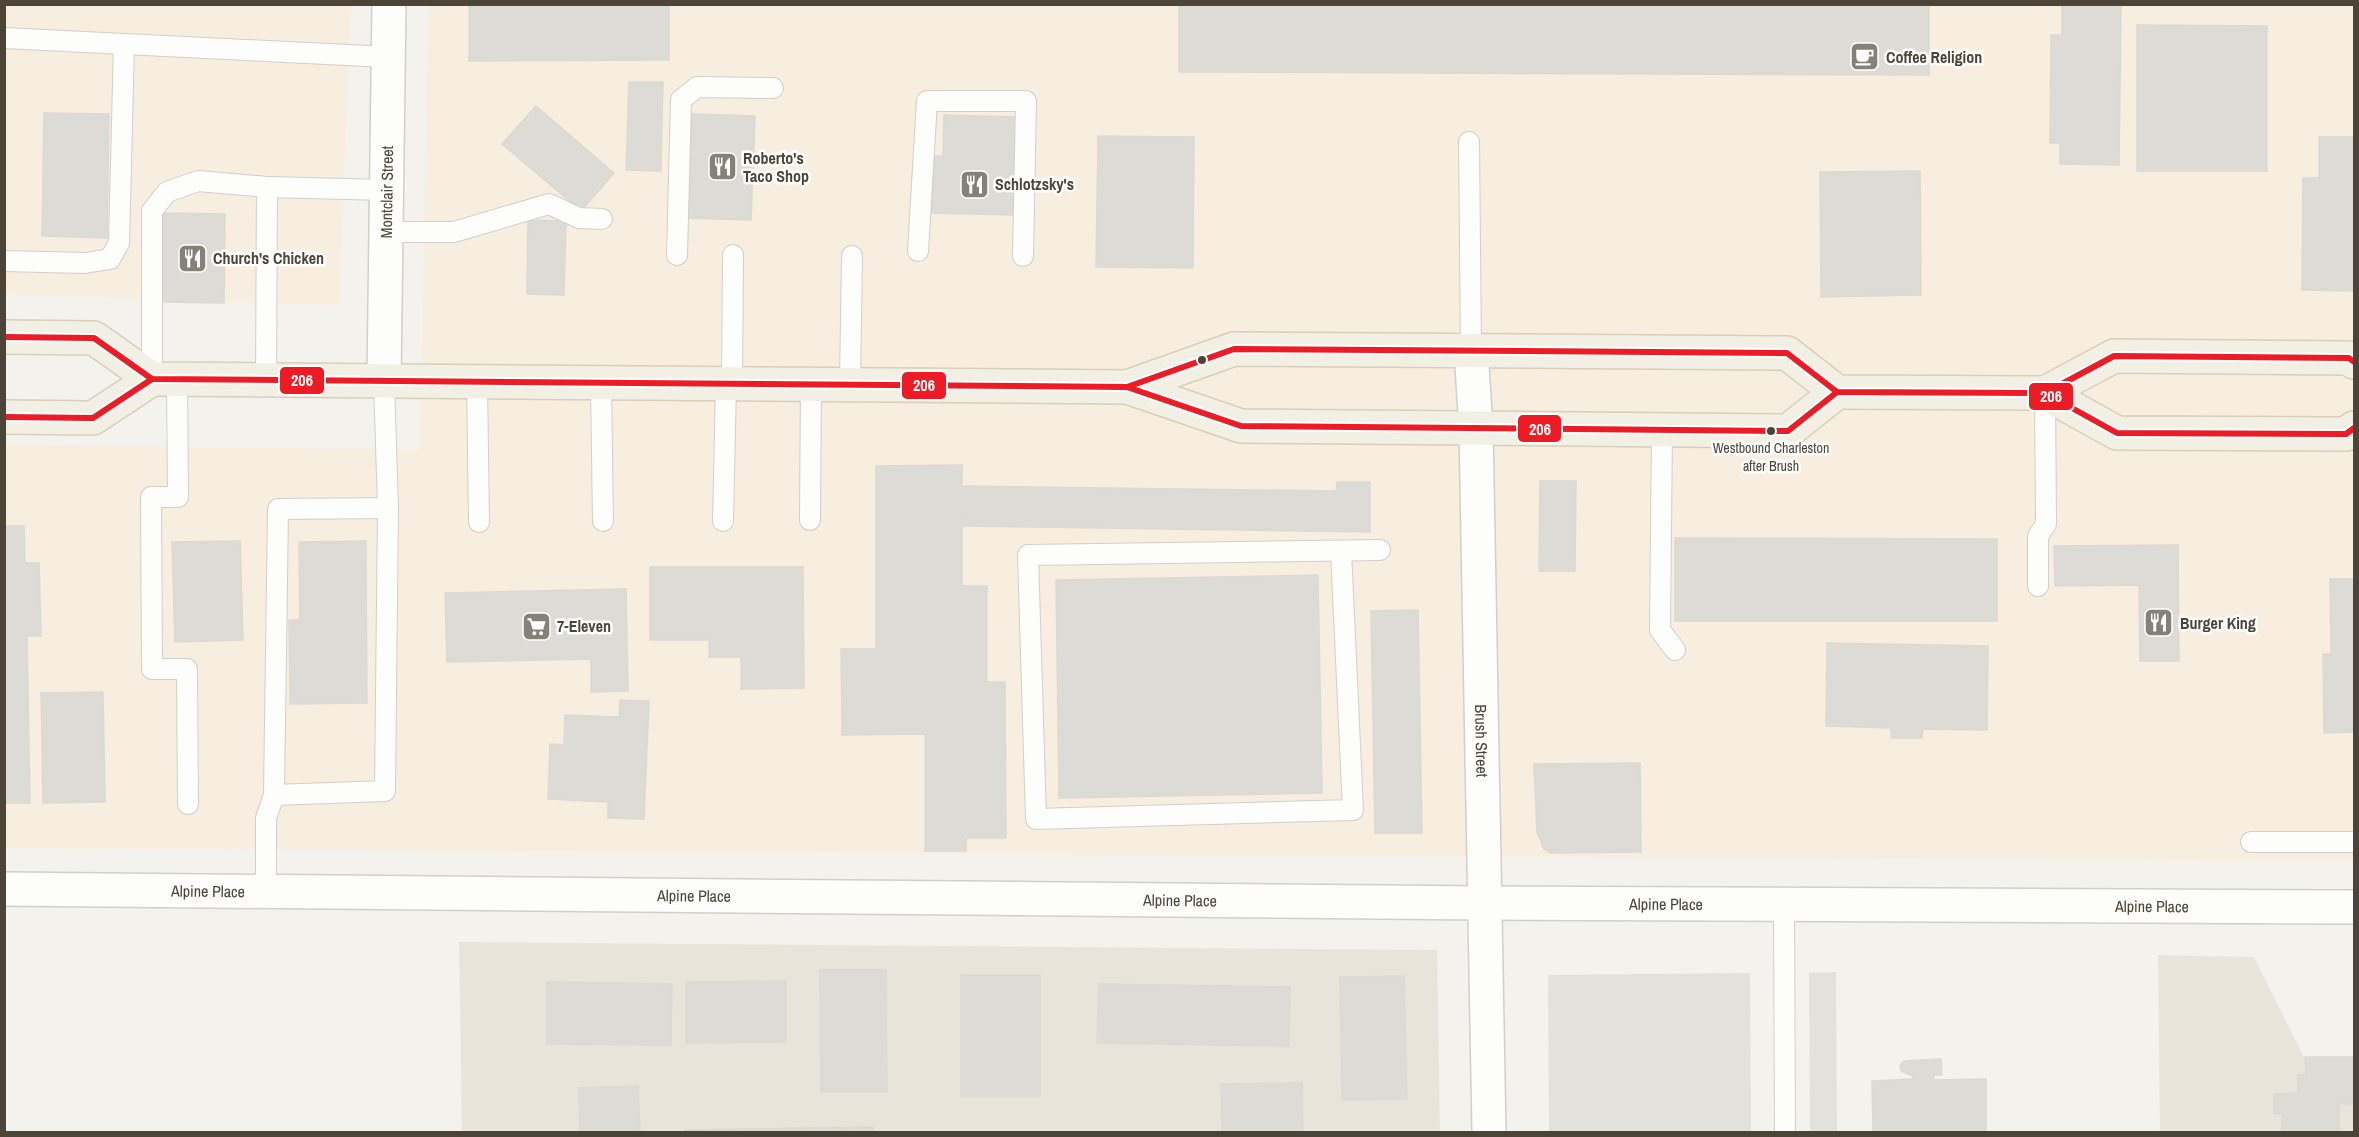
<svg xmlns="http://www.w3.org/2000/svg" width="2359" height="1137" font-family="'Archivo Narrow',sans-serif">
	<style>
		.residential { fill: #e8e4da }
		.commercial { fill: #f7eedf }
		.parking { fill: #e3e1dc }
		.building { fill: #dddbd5; stroke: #dcd9d2; stroke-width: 1.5 }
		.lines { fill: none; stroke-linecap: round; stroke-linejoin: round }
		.service-casing { stroke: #d1cfca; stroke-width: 22 }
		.minor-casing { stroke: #d1cfca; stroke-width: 36 }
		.primary-casing { stroke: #d8cfb8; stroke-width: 36 }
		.service { stroke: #fdfdfc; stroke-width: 20 }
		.minor { stroke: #fdfdfc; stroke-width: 33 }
		.primary { stroke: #f2efe5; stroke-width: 33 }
		.bus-1-casing { stroke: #fff; stroke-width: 10 }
		.bus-1 { stroke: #ed1b24; stroke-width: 6 }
		.bus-dot { fill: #4b4437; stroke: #fff; stroke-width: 2 }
		.labels { text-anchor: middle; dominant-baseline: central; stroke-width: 5; stroke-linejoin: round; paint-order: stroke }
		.bus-label { font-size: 14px; fill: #4b4437; stroke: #fff }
		.poi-label { font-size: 16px; font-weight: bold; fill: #4b4437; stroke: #fff; text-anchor: start }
		.street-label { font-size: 16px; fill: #4b4437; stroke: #fff }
		.line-badge { stroke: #fff; stroke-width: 2 }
		.badge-label { font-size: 16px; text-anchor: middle; font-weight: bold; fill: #fff }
	</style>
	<rect width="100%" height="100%" fill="#f3f2ed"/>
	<g class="residential">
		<polygon points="459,942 1437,950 1440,1132 462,1132"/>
		<polygon points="2158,955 2254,957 2306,1061 2354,1060 2354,1132 2160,1132"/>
	</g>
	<g class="commercial">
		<polygon points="5,5 351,5 339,305 5,294"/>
		<polygon points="428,5 2354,5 2354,862 5,848 5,444 420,450"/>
	</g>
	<g class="parking">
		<polygon points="1836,972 1837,1132 1810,1132 1809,973"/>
		<polygon points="1750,973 1751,1132 1549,1132 1548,975"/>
	</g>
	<g class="building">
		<polygon points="469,4 669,4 669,60 469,61"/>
		<polygon points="1179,4 1929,4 1929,75 1179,72"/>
		<polygon points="2062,4 2121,4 2119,165 2060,164 2060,143 2050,143 2051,35 2062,35"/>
		<polygon points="2137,25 2267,26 2267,171 2137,171"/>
		<polygon points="629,82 663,82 661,171 626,170"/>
		<polygon points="536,106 614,173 581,211 502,144"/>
		<polygon points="44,113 109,114 107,238 42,236"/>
		<polygon points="692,114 755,116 751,220 689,218"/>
		<polygon points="944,115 1018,117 1016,215 931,213 932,156 943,156"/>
		<polygon points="1098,136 1194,137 1193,268 1096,267"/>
		<polygon points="2319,137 2354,137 2354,291 2302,290 2303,178 2319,178"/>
		<polygon points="1920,171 1921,295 1821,297 1820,172"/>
		<polygon points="160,213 225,214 224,303 158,302"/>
		<polygon points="528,220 566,221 564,295 527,294"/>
		<polygon points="962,465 962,586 987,586 987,682 1005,682 1006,838 966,838 966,851 925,851 925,734 842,735 841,649 876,649 876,466"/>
		<polygon points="1540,481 1576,481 1575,571 1539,571"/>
		<polygon points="1337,482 1370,482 1370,532 963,526 964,486 1336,491"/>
		<polygon points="4,526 24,526 25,563 39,563 41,636 27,636 30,803 4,803"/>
		<polygon points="1675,538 1997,539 1997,621 1675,621"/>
		<polygon points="240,541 243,640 175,642 172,542"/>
		<polygon points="366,541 367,703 290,704 289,620 300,620 299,542"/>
		<polygon points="2178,545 2179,661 2140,661 2139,585 2055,586 2054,546"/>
		<polygon points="650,567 803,567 804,688 741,689 741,657 709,657 709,640 650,640"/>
		<polygon points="1318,575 1322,793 1059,798 1056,580"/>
		<polygon points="2330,579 2354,579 2354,732 2324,733 2323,654 2331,654"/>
		<polygon points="626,589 628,691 591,692 591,659 447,662 445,593"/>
		<polygon points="1418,610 1422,833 1375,833 1371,611"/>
		<polygon points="1827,643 1988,646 1987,730 1923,729 1922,738 1891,738 1891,728 1826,726"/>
		<polygon points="103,692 105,802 43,803 41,693"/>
		<polygon points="620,700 649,701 644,819 608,818 608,802 548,799 550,744 564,745 565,715 619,717"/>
		<polygon points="1640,763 1641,852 1550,853 1544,849 1537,832 1534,764"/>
		<polygon points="820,970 886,970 887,1092 821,1092"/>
		<rect x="961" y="975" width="79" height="121"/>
		<polygon points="1404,976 1407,1099 1342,1100 1340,977"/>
		<polygon points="786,981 786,1042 686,1043 686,982"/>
		<polygon points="547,982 672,984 671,1045 547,1044"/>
		<polygon points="1099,984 1290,987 1289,1046 1097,1043"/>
		<polygon points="2305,1057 2353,1057 2354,1104 2339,1104 2339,1132 2282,1132 2282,1114 2274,1114 2274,1094 2298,1093 2298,1075 2306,1075"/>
		<polygon points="1941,1059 1942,1075 1934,1075 1933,1080 1986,1079 1986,1132 1873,1132 1872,1081 1912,1079 1913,1076 1901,1071 1900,1066 1904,1061"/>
		<polygon points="1302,1083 1303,1132 1222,1132 1221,1084"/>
		<polygon points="638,1086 640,1132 580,1132 579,1088"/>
		<polygon points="873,1127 873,1132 685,1132 685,1130"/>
	</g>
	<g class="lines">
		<defs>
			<g id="service">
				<polyline points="4,38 388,57"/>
				<polyline points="1469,142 1471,351"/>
				<polyline points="384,232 454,232 549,204 579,218 602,219"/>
				<polyline points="918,251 927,101 1026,101 1023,256"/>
				<polyline points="677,255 681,100 697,87 773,88"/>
				<polyline points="4,261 85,263 110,259 119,243 124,44"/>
				<polyline points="152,379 152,211 167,192 198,181 267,187"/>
				<polyline points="177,380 178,497 151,497 152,669 187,669 188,804"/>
				<polyline points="266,380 267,187 386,190"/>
				<polyline points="477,382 479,522"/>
				<polyline points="601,383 603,521"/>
				<polyline points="732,384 733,255"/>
				<polyline points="850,384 852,256"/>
				<polyline points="1662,429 1660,630 1675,650"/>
				<polyline points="810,520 811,384"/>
				<polyline points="723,521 726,384"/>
				<polyline points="1341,551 1353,810 1036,819 1028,555 1380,550"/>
				<polyline points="2038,586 2038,536 2046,524 2045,393"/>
				<polyline points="274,795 385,791 388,508 384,381"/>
				<polyline points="2251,842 2354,842"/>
				<polyline points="266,892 266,818 274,795 278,509 388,508"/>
				<polyline points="1784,904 1785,1132"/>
			</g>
			<g id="minor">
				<path id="s1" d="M1471 351 1476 428 1489 1132"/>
				<path id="s2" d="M384 381 389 4"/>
				<path id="s3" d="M4 889 1485 903 2354 907"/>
			</g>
			<g id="primary">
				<polyline points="4,337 94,338 152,379 1127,387 1241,426 1788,431 1837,392"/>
				<polyline points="1127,387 1234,349 1787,353 1837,392 2045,393 2117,433 2346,434 2354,428"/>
				<polyline points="2045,393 2114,356 2349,358 2354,362"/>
				<polyline points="4,417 93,418 152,379"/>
			</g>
		</defs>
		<use href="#service" class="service-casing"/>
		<use href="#minor" class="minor-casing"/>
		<use href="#primary" class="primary-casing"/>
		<use href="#service" class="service"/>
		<use href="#minor" class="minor"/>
		<use href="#primary" class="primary"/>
		<defs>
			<g id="bus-1">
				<polyline points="4,337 94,338 152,379 1127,387 1241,426 1788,431 1837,392"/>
				<polyline points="1127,387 1234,349 1787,353 1837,392 2045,393 2117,433 2346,434 2354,428"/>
				<polyline points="2045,393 2114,356 2349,358 2354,362"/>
				<polyline points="4,417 93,418 152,379"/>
			</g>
		</defs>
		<use href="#bus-1" class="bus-1-casing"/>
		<use href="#bus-1" class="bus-1"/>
	</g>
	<defs>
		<symbol id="cafe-square" viewBox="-11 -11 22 22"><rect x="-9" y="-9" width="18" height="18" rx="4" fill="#868177" stroke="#fff"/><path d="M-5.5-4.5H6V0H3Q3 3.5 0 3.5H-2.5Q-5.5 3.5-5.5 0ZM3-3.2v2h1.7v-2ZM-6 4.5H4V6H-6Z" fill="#fff"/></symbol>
		<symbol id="restaurant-square" viewBox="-11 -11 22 22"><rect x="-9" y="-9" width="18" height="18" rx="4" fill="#868177" stroke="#fff"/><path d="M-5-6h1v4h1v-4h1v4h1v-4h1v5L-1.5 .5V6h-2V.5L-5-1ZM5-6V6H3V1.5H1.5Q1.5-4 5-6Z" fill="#fff"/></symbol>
		<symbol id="supermarket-square" viewBox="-11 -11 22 22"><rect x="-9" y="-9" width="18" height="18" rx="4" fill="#868177" stroke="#fff"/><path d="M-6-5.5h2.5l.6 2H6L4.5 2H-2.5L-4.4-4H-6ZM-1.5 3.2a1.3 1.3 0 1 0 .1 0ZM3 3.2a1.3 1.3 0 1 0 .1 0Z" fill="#fff"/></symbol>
	</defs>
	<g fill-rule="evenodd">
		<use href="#cafe-square" x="1848" y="40" width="33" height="33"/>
		<use href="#restaurant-square" x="706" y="150" width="33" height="33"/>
		<use href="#restaurant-square" x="958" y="168" width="33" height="33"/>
		<use href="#restaurant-square" x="176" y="242" width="33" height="33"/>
		<use href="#restaurant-square" x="2142" y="606" width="33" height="33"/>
		<use href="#supermarket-square" x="520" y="610" width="33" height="33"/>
	</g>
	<g class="bus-dot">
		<circle cx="1202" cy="360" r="5"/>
		<circle cx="1771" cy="431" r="5"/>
	</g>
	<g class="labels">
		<g class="bus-label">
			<text x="1771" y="448">Westbound Charleston<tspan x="1771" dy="18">after Brush</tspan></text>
		</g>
		<g class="poi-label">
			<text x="1886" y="57">Coffee Religion</text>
			<text x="743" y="158">Roberto's<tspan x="743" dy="18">Taco Shop</tspan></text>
			<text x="995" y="184">Schlotzsky's</text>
			<text x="213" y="258">Church's Chicken</text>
			<text x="2180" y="623">Burger King</text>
			<text x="557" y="626">7-Eleven</text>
		</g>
		<g class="street-label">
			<text stroke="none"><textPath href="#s2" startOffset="189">Montclair Street</textPath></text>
			<text stroke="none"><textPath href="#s1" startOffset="390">Brush Street</textPath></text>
			<text stroke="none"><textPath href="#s3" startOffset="204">Alpine Place</textPath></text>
			<text stroke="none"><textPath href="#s3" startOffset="690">Alpine Place</textPath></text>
			<text stroke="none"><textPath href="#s3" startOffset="1176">Alpine Place</textPath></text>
			<text stroke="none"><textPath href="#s3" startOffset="1662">Alpine Place</textPath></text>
			<text stroke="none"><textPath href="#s3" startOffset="2148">Alpine Place</textPath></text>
		</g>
	</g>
	<g class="line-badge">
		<rect x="279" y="366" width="46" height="29" rx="6" fill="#ed1b24"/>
		<rect x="901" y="371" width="46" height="29" rx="6" fill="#ed1b24"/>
		<rect x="2028" y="382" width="46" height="29" rx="6" fill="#ed1b24"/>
		<rect x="1517" y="414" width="45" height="29" rx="6" fill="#ed1b24"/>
	</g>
	<g class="badge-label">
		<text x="302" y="386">206</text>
		<text x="924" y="391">206</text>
		<text x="2051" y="402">206</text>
		<text x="1540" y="435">206</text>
	</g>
	<rect width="2359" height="1137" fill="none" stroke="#4b4437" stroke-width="12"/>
</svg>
